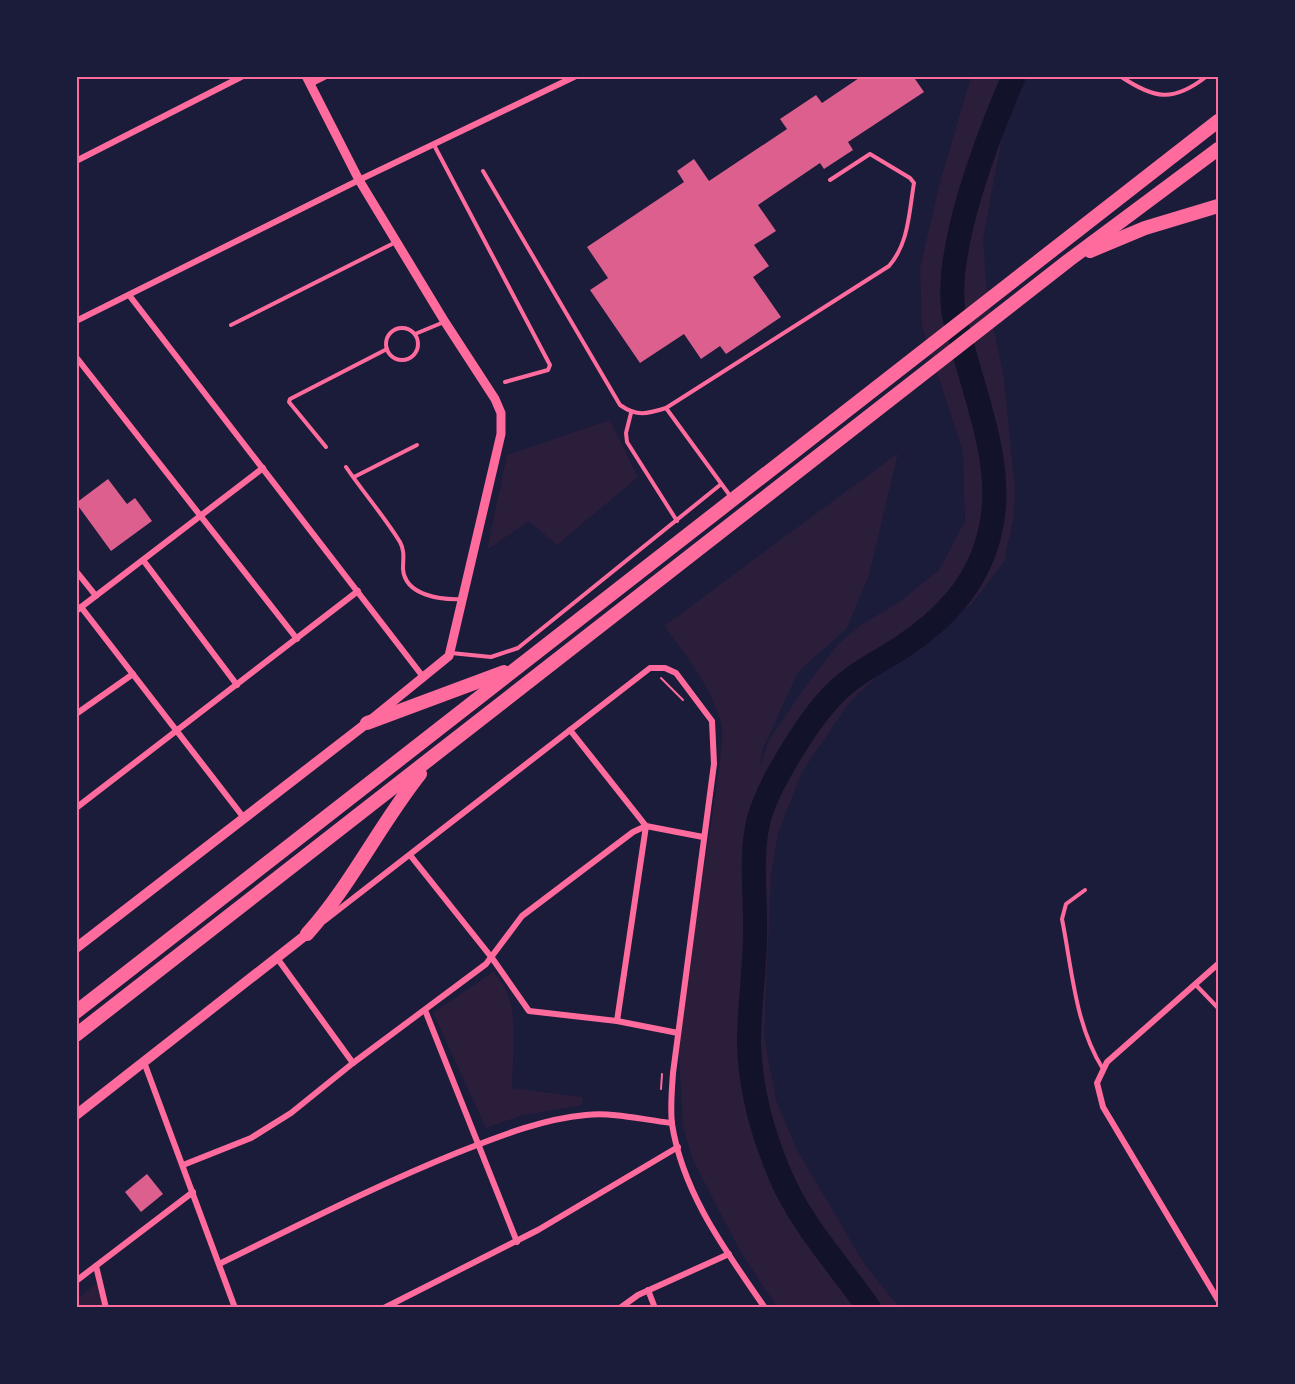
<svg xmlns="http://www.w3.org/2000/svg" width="1295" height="1384" font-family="Georgia,serif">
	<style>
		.green { fill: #2a1e3b }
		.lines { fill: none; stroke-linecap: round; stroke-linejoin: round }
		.river { stroke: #12122b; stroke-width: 24 }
		.building { fill: #dd5f8e }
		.path { stroke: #ff6b9d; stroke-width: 2 }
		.service { stroke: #ff6b9d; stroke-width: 4 }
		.minor { stroke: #ff6b9d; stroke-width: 6 }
		.tertiary { stroke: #ff6b9d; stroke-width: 9 }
		.primary { stroke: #ff6b9d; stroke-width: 10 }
		.motorway { stroke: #ff6b9d; stroke-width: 14 }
		.neatline { fill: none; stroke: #ff6b9d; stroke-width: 2 }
	</style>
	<rect width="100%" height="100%" fill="#1b1b3a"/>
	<g class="green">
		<path d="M971 77H1013L983 240 987 294 1004 380 1015 490 1013 521 1004 562 971 605 893 661 848 704 802 772 778 833 771 876 764 1036 776 1100 797 1150 865 1265 899 1307H777L739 1249 693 1160 683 1126 678 1039 719 770C720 755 724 737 721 723 714 691 684 652 664 626L898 453 869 575 847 628 798 672 762 751 760 767 769 740 805 687 839 643 862 624 898 603 939 570 965 521 963 452 922 326 920 268 941 178Z"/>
		<polygon points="610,420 638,477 557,545 529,521 487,550 507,455"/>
		<path d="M493 972C523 1002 512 1049 512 1088L582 1097V1105L520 1116 486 1128 433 1013Z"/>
		<polygon points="97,1283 103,1307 77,1308 77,1299"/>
	</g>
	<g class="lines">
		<path class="river" d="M869 1308C838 1264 798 1221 778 1170 762 1131 750 1086 749 1043 749 1007 755 970 755 933 756 898 750 858 758 823 765 789 809 719 834 694 853 674 879 662 902 647 944 619 976 586 989 536 1006 473 979 409 963 348 960 335 954 321 953 308 946 244 988 136 1014 76"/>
	</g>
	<g class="building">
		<polygon points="862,76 913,76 924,92 848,142 853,150 824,169 820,163 758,205 776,231 754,245 769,266 753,277 781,317 726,354 720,346 701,359 684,334 640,363 590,290 608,278 587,247 684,182 677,171 694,159 709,181 787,129 780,119 816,95 822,103"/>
		<polygon points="108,479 127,504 135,498 152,521 111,551 76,503"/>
		<polygon points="147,1174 163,1194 141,1212 125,1192"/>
	</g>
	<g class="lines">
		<g class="path">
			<polyline points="661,678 683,700"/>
			<polyline points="661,1089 662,1074"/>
		</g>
		<g class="service">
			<path d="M1120 76C1154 99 1173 103 1207 76"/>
			<polyline points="434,145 550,365 548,370 505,382"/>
			<path d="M483 171 620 405C637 417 647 414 666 408L889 266C909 243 909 212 914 183L910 178 870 154 830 180"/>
			<polyline points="231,325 396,242"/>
			<circle cx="402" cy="344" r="16"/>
			<polyline points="415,334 444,322"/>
			<polyline points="666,408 731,497"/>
			<polyline points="631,413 626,433 627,442 677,521"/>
			<polyline points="326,447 289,402 290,399 387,349"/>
			<path d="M346 467C363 492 384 516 400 542 405 551 403 559 403 569 405 596 442 600 462 599"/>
			<polyline points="354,477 417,445"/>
			<polyline points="451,653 491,657 518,648 720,485"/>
			<path d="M1085 890 1066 904 1062 919C1072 969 1075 1025 1103 1069"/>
			<polyline points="1195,984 1218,1008"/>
		</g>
		<g class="minor">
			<polyline points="310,84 326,76"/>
			<polyline points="76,161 243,76"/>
			<polyline points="129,295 424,678"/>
			<polyline points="76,321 359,180 576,76"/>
			<polyline points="76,357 297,639"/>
			<polyline points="143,560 237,685"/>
			<polyline points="76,571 96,596"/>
			<polyline points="81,607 244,818"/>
			<polyline points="76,611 263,468"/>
			<polyline points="76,714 133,674"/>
			<polyline points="570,730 646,826 617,1021"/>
			<polyline points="76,808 358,591"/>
			<polyline points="410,855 492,958 529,1011 617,1021 678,1033"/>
			<path d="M324 921 650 668H665L676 673 712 721 714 764 673 1073C672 1089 670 1108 672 1124 683 1194 726 1251 765 1308"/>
			<polyline points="277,958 353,1063"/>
			<polyline points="1218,964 1107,1062 1097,1083 1103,1107 1218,1300"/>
			<polyline points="425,1010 517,1242"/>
			<polyline points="144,1062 235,1308"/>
			<polyline points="183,1165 251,1138 291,1113 353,1063 486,964 522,916 633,832 646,826 703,837"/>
			<path d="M219 1264C299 1225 377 1185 459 1152 500 1136 542 1119 586 1115 615 1112 643 1120 672 1123"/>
			<polyline points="96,1266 106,1308"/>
			<polyline points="76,1281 193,1192"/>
			<polyline points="648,1290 655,1308"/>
			<polyline points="384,1308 538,1230 678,1147"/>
			<polyline points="620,1308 638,1295 729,1254"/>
		</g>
		<polyline class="tertiary" points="306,76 359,180 445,322 495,399 501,413 501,434 449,656 374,717"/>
		<g class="primary">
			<polyline points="76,948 367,723"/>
			<polyline points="76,1115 307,934"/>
		</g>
		<g class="motorway">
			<polyline points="1090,251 1145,228 1218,206"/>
			<polyline points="367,723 504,672"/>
			<path d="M307 934C351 885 379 826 420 774"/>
			<polyline points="76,1012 1218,121"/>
			<polyline points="76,1035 1069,260 1218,149"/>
		</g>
	</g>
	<rect width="1295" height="1384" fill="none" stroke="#1b1b3a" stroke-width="156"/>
	<rect x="78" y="78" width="1139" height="1228" class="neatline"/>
</svg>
